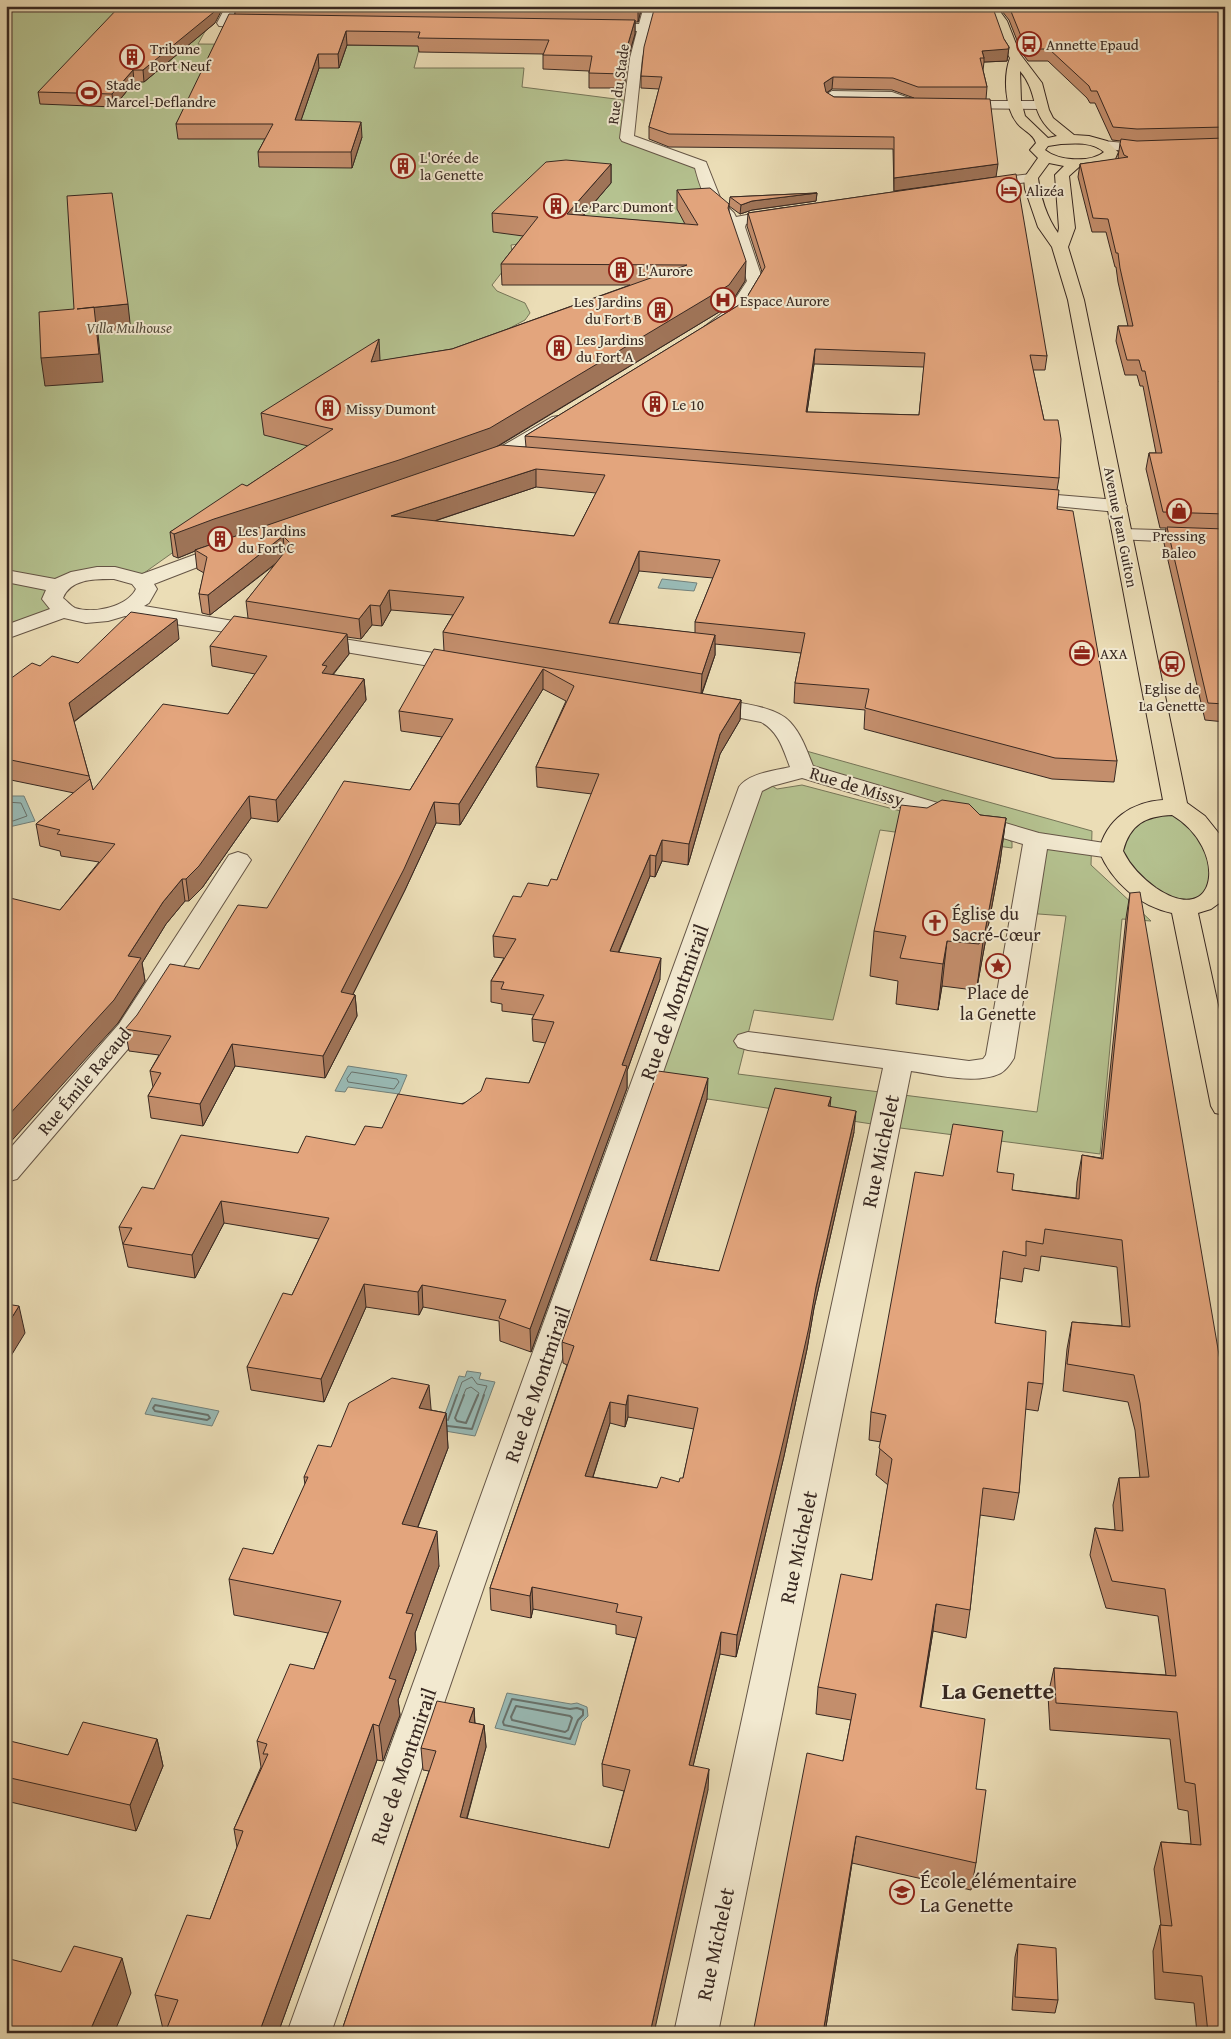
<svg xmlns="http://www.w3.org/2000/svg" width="1231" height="2039" font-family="'Gentium Book Plus',serif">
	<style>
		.green { fill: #b5c290; stroke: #767558 }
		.water { fill: #99bab5; stroke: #72807a }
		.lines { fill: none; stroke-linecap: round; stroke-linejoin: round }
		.shore-far1 { stroke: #68716b; stroke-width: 1 }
		.shore { stroke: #68716b; stroke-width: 2 }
		.minor-casing { stroke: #655546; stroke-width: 2 }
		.major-casing { stroke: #382821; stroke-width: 2 }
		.minor { fill: #f2e9d0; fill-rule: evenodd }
		.major { fill: #ebddb6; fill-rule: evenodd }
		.wall { fill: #c38e6c; stroke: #382821; fill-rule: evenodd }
		.shaded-wall { fill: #9f7458; stroke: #382821 }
		.building { fill: #e3a57d; stroke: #382821; fill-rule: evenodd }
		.labels { text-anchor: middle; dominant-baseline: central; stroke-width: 4; stroke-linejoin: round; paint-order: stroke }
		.far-poi-label { font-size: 15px; fill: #382821; stroke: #f2e9d0; text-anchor: start }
		.far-street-label { font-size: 15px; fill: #382821; stroke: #f2e9d0 }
		.far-park-label { font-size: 15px; font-style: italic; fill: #574e3d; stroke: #f2e9d0 }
		.street-label { font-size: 18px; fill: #382821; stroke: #f2e9d0 }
		.poi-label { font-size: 18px; fill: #382821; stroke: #f2e9d0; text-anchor: start }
		.near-street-label { font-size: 21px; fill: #382821; stroke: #f2e9d0 }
		.near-poi-label { font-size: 21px; fill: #382821; stroke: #f2e9d0; text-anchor: start }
		.near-quarter-label { font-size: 24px; font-weight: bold; fill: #382821; stroke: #f2e9d0 }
	</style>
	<rect width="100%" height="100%" fill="#ebddb6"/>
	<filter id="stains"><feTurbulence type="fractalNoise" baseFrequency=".004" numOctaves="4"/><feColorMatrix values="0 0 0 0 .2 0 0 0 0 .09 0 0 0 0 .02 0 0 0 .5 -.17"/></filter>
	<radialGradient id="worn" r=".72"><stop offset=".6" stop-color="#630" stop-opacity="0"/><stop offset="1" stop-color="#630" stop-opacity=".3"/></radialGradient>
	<g class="green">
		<polygon points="6,6 219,6 198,44 420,46 414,68 524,68 522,87 631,101 627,138 701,165 711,197 739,221 511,245 513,258 492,285 497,291 525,303 530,313 525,320 425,373 137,578 115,573 60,586 63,611 6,633"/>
		<polygon points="792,747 1092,831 1091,865 1151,921 1122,919 1100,1154 885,1126 642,1089 764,781 777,789 802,785 1007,839 1012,842 1012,848 880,830 833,1020 754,1010 738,1074 1037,1112 1066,916 1025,913 1036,840 803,771"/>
		<polygon points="1176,807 1222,859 1196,906 1149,895 1113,842 1124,825"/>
	</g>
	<g class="water">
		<polygon points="662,579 697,583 694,591 658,588"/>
		<polygon points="12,796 24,796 35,821 9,827 6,820 6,799"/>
		<polygon points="348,1066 407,1075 399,1094 348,1087 345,1092 335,1091"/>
		<polygon points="467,1371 481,1373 479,1379 495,1382 475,1436 439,1430 459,1376 465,1377"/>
		<polygon points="152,1398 219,1411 212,1426 145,1414"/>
		<polygon points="507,1693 571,1704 577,1703 587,1707 588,1716 582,1722 575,1745 495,1728"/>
	</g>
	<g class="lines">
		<g class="shore-far1">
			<polyline points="6,802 21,803 27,816 13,821 6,819"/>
			<polygon points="352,1072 397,1079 399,1082 394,1089 348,1082 347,1079"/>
			<polyline points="457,1396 462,1382 472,1377 477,1384 487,1386 483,1396"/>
			<polyline points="463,1396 466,1389 471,1387 479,1393 478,1396"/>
		</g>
		<g class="shore">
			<polyline points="464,1395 455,1418 457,1421 466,1423 478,1395"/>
			<polygon points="155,1405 208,1415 210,1418 207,1420 155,1411 153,1408"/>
			<polyline points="448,1420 457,1395"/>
			<polyline points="448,1426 472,1429 484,1395"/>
			<polygon points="512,1699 570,1709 577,1708 583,1710 583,1715 578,1720 570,1739 504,1725 503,1722"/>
			<polygon points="516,1706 570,1716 572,1718 568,1730 565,1732 512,1720 511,1717"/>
		</g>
		<defs>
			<g id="minor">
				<polygon points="226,6 238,6 231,20 263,20 269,24 263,28 219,26 217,23"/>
				<path d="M644 6H656L642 58 634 136 706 162 721 200 734 213 736 217 784 208 789 209 791 212 789 215 746 224 745 227 763 281 762 285C751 301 730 336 706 331L704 327 730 307 747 281 729 227 732 220C710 223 699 183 695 168L622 141 620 138 630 58 637 31H598L592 27 598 23 639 24Z"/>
				<path d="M832 91 892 92 920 102 922 105 915 109 890 100 839 99 864 100 871 104C865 110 832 109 826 103L825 95Z"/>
				<polygon points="954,101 1040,101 1047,105 1040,109 949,108 947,105 949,102"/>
				<polygon points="1103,141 1135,144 1225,141 1225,149 1135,152 1098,148 1096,145"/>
				<polygon points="1031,174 1036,175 1038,178 1036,181 980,188 975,187 973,184 975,181 980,180"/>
				<path d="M558 416 564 417 567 421 564 425C543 437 498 472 474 466L472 462 474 458 492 452 552 417Z"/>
				<polygon points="1021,492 1117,500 1124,502 1127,506 1124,510 1117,512 1014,502 1011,498 1014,494"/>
				<polygon points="1123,529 1225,532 1225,544 1116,539 1113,535 1116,531"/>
				<path d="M232 541 239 543 242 547 239 551 154 584 157 589 149 603 144 606 263 626 271 627 274 632 271 637 263 638 125 616 108 621 86 623 64 618 6 639V625L50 609 42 599 46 590 6 582V570L55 579 71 572 97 567H115L142 574ZM114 579 132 584 136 589C127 607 94 614 75 608 71 606 67 601 63 598 71 578 97 579 114 579Z"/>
				<polygon points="311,634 466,658 474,660 477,665 474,670 466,672 303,645 300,640 303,635"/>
				<path d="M703 697C727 702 774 704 790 722 802 735 807 751 813 766L1039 833 1111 844 1120 846 1123 851 1120 856 1111 858 1047 849 1014 1058C1011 1063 1006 1070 1001 1073 976 1085 938 1075 911 1071L718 2033H674L883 1068 748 1050 738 1047 734 1041 738 1035 748 1032 969 1061 983 1059 986 1055 1023 844 802 778 772 786 762 791 559 1368 331 2033H287L527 1368 739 787C749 773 774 771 790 767 783 749 779 732 761 722L695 709 692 704 695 699Z"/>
				<polygon points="238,852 247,855 251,860 139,1036 17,1179 6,1182 6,1153 119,1024 229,855"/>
			</g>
			<path id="major" d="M983 6H996L1007 21 1020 54 1042 83 1049 110 1053 118 1074 135 1089 136 1107 141 1118 152 1115 159 1094 165 1079 167 1069 176 1075 228 1068 247 1084 300 1187 803 1205 816 1225 841V899L1211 909 1198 913 1225 1037V1115L1215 1113 1211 1106 1172 913C1139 906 1112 882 1099 851 1106 820 1131 802 1163 800L1068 300 1052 247 1038 227 1025 189 1024 178 1038 158 1030 150 1036 143C1033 133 1023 131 1017 123 1005 108 1003 76 1010 58L1005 50 995 21ZM1020 71C1040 94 1028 114 1057 136L1048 138 1025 116 1021 101ZM1061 144C1076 143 1093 142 1104 152 1091 163 1058 161 1045 150L1048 146ZM1049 163 1064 166 1055 175 1059 228 1058 233C1047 218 1040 196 1038 178ZM1172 815C1229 849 1218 930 1156 888 1142 878 1131 867 1123 851 1130 824 1146 816 1172 815Z"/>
		</defs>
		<use href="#minor" class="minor-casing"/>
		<use href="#major" class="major-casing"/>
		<use href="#minor" class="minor"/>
		<use href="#major" class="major"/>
	</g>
	<g class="wall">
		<polygon points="235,6 642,6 638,22 635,22 635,34 628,58 624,88 589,88 589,71 543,69 543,54 419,52 418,46 347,45 339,68 319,68 301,120 362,137 352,168 259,167 258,152 265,139 178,139 176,124 235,14"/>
		<polygon points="998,6 1225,6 1225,396 1224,396 1225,399 1225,722 1205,720 1164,543 1166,528 1160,528 1146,469 1149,453 1156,453 1143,386 1140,386 1137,375 1125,375 1116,341 1118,326 1128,326 1118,282 1116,267 1115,267 1106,232 1092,232 1078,177 1080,164 1119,159 1118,157 1120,144 1121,141 1112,140 1095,103 1090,103 1087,98 1048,61 1028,61 1022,53 1009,20"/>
		<polygon points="215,23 144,82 134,82 114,107 40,104 38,92"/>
		<path d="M1004 39 1009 47 1007 61 984 62 983 70 987 87 986 99 996 177 1047 356 1045 370H1033L1044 420 1059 478 1057 490V509L1117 761 1114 782 1052 779 864 729 865 710 794 703 795 683 801 653 715 644V655L702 694 741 700 740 720 720 754 688 865 662 861 655 877 650 876 619 952 660 979 627 1071V1088L531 1352 500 1341 499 1321 423 1307 419 1315 366 1307 324 1402 251 1390 247 1367 292 1295 319 1239 224 1223 195 1278 128 1267 119 1227 154 1189 298 1153 355 1145 382 1128 529 1083 546 1043 533 1041 532 1019 534 1015 502 1011V1004L491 1002V981L504 958 494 957 493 936 521 897 548 886 557 880 592 794 537 787 536 767 566 701 543 689 460 825 436 823 405 890 353 994 355 995 357 1016 325 1078 235 1066 203 1126 151 1118 148 1096 153 1087 150 1071 159 1055 129 1051 125 1029 199 969 267 908 410 790 442 737 401 731 399 711 444 651 443 632 453 615 391 610 382 626 372 625 361 639 347 637 349 654 333 675 364 679 366 700 278 822 251 818 202 888 189 901H185L166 924 142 963 145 981 118 1023 60 910 99 862 61 856 60 851 40 846 36 824 74 793 6 779V682L40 666 78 663 179 639 74 722 93 790 228 714 255 674 212 666 210 646 248 618 246 601 277 563 210 615 202 613 199 594 204 573 197 569 195 551 178 558 173 556 170 532 247 486 308 446 264 435 261 413 380 361 452 349 630 285H502L501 264 523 236 493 232 492 213 611 164V183L583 216 685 224 677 209V190L729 204V211L745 281 729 306 497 447H526L525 436 744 302 762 272 747 226 748 213 969 181 894 191 893 149 669 147 649 139V127L659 89 641 88V76ZM832 89 892 90 914 98 834 97 827 93ZM814 364 924 367 919 415 807 412ZM536 487 596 493 574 536 435 521ZM639 571 713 578 695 622V633L617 624Z"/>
		<polygon points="817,193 816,201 752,210 740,214 729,206 730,197"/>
		<polygon points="980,815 1006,818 1000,862 977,987 974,987 974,990 942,986 938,1010 896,1004 898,981 870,976 874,931"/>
		<polygon points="1130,893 1225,2033 1197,2033 1194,2003 1155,1999 1153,1951 1160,1925 1161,1925 1154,1869 1161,1842 1191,1844 1188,1811 1178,1809 1170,1739 1050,1730 1048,1695 1054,1668 1166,1675 1158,1616 1106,1608 1090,1555 1095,1528 1115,1530 1113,1505 1119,1478 1140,1478 1135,1430 1128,1402 1063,1391 1067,1349 1072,1322 1122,1326 1117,1267 1041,1256 1039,1271 1024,1268 1022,1282 1000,1278 995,1323 1043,1384 1038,1411 1025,1409 1019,1493 1014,1520 980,1515 970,1610 966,1638 933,1631 921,1707 976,1789 976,1863 971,1890 852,1863 825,2033 753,2033 843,1761 851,1720 816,1714 818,1687 872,1580 888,1485 876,1475 881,1442 869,1440 871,1412 943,1176 998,1172 1012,1190 1076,1198 1077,1182 1082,1155 1101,1158 1126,918"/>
		<path d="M707 1099 656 1261 719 1271 830 1107 854 1132 814 1308 807 1349 784 1456 736 1657 720 1654 693 1766 708 1790 341 2033 429 1771 423 1770 421 1748 474 1708 475 1723 484 1725 486 1747 467 1819 609 1848 624 1791 603 1786 602 1764 636 1638 616 1634V1625L533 1609 531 1618 491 1610 490 1588 567 1365 563 1363 562 1342ZM628 1417 694 1429 683 1478 679 1482 657 1488 593 1477 610 1423 625 1427Z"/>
		<polygon points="431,1410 446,1413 448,1448 418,1527 439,1566 415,1633 416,1650 398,1700 400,1715 383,1761 377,1760 278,2033 165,2033 166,2030 163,2029 155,1995 210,1919 237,1847 234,1829 261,1767 257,1741 314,1669 328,1633 234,1615 229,1579 273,1554 305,1485 304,1477 331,1447"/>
		<polygon points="157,1739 163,1766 136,1831 6,1801 6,1748 68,1755"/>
		<polygon points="1018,1944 1058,2000 1055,2013 1012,2010 1015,1957"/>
	</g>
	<g class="shaded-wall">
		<polygon points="217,6 224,6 215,23 144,82 143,70"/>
		<polygon points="639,6 642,6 638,22 638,11"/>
		<polygon points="635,20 635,34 628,58 624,88 624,74 628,44"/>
		<polygon points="346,31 347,45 339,68 338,54"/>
		<polygon points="1009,47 1007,61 984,62 984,58 982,51"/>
		<polygon points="318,54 319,68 296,135 295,120"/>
		<polygon points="133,70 134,82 114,107 112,94"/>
		<polygon points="833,77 832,89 823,95 824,83"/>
		<polygon points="361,122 362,137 352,168 351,152"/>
		<polygon points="611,164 611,183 567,234 567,214"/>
		<polygon points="998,164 996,177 894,191 894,178"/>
		<polygon points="817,193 816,201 752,210 740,214 741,205 752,201"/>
		<polygon points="746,261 745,281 729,306 491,450 195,550 195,551 178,558 174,534"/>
		<polygon points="128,304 131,332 98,334 103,382 45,386 41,358 77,309"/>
		<polygon points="379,339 380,360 372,384 371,362"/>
		<polygon points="815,349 814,364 805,426 806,412"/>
		<polygon points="536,469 536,487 392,535 391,516"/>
		<polygon points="283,536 285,556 210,615 208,595"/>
		<polygon points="639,551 639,571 610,643 609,623"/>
		<polygon points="389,590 391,610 382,626 380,606"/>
		<polygon points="370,605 372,625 361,639 359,619"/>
		<polygon points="177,619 179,639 72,723 69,703"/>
		<polygon points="347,634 349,654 328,680 322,673 322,665"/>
		<polygon points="715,635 715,655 701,695 702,674"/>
		<polygon points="543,669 543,689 460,825 459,804"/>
		<polygon points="364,679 366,700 278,822 276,800"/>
		<polygon points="741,700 740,720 720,754 688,865 689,844 720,734"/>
		<polygon points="249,796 251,818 202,888 189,901 186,879"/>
		<polygon points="434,802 436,823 405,890 343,1014 341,992"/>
		<polygon points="1006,818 1000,862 977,987 983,942"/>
		<polygon points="662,840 662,861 655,877 656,856"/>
		<polygon points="650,855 650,876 610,972 610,951"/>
		<polygon points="182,879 185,901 166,924 142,963 145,981 118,1023 6,1147 6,1118 128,956 163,902"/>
		<polygon points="947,941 942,986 938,1010 943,964"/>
		<polygon points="661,958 660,979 627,1071 627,1088 531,1352 530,1329 622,1065"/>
		<polygon points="355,995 357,1016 325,1078 323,1056"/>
		<polygon points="232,1044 235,1066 203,1126 200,1104"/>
		<polygon points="708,1078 707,1099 650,1281 650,1260"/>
		<polygon points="831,1097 829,1118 828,1106"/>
		<polygon points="856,1111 854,1132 814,1308 807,1349 784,1456 736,1657 737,1635"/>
		<polygon points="221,1201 224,1223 195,1278 192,1255"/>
		<polygon points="364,1284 366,1307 324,1402 321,1379"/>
		<polygon points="422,1285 423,1307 419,1315 418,1292"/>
		<polygon points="19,1306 25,1333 6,1364 6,1327"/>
		<polygon points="429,1385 432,1420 419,1408"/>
		<polygon points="628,1395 628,1417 625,1427 626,1405"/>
		<polygon points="610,1402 610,1423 586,1498 585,1476"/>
		<polygon points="446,1413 448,1448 405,1560 402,1524"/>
		<polygon points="437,1531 439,1566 415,1633 416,1650 398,1700 400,1715 383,1761 379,1726 389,1678 406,1613"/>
		<polygon points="532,1587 533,1609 531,1618 530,1596"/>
		<polygon points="936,1604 933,1631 916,1734 920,1707"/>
		<polygon points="721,1632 720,1654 688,1787 689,1765"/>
		<polygon points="474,1708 475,1730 469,1722"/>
		<polygon points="373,1724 377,1760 278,2033 259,2033"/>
		<polygon points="484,1725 486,1747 461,1839 460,1817"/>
		<polygon points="157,1739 163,1766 136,1831 130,1805"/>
		<polygon points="709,1769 708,1790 654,2033 650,2033"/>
		<polygon points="856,1836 852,1863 825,2033 823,2033"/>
		<polygon points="122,1958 131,1993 114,2033 89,2033"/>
	</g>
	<g class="building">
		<polygon points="120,6 217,6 214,12 143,70 133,70 112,94 38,92"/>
		<polygon points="259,6 639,6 638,11"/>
		<polygon points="655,6 991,6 994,11 1004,39 1009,47 1008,49 982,51 984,58 980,58 987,87 918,87 893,78 833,77 824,83 826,92 834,97 990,99 998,164 894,178 894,137 669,134 649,127 662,77 641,76 644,47"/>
		<polygon points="1008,6 1225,6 1225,127 1137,129 1113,127 1097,91 1091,91 1089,86 1049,49 1029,49 1023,41 1010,9"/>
		<polygon points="229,14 635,20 628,44 624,74 589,73 592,56 543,55 549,40 418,38 420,32 346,31 338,54 318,54 295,120 361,122 351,152 258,152 273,124 176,124"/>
		<polygon points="1225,138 1225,381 1219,381 1225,399 1225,514 1163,512 1149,453 1162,453 1145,371 1142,371 1139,360 1127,360 1118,326 1133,326 1120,268 1118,253 1116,253 1108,219 1093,218 1080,164 1128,157 1124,155 1120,144 1121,139 1137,141"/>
		<polygon points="566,160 611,164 567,214 698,225 677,190 710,188 729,204 728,208 746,261 729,285 490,428 399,460 214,519 174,534 170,532 242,484 247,486 333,429 261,413 379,339 371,362 452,349 687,265 501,264 538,217 492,213 546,162"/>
		<path d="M1016 174 1047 356 1030 355 1044 420H1058L1061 439 1059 478 525 436 744 302 765 267 748 213ZM815 349 925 353 919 415 806 412Z"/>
		<polygon points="112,193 128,304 77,309 94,307 99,354 41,358 39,312 74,309 67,196"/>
		<polygon points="817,193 752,201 741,205 730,197"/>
		<path d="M501 445 1059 490 1057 509 1073 511 1117 761 1055 758 865 708 869 689 795 683 805 633 695 622 720 560 639 551 609 623 715 635 702 674 443 632 464 597 389 590 380 606 370 605 359 619 246 601 291 544 283 536 208 595 199 594 207 557 195 550ZM536 469 605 475 574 536 391 516Z"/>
		<polygon points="1167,527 1225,529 1225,704 1208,703"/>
		<polygon points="131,612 177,619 69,703 89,776 6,759 6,682 32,663 40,666 52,656 78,663"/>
		<polygon points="234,616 347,634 322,665 327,666 322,673 364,679 276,800 249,796 199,866 186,879 182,879 163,902 128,956 141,958 114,1000 6,1118 6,897 60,910 115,844 57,834 60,830 36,824 90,779 93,790 163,704 228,714 267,656 210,646"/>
		<polygon points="434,649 741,700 720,734 689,844 662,840 656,856 650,855 610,951 661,958 622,1065 627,1066 530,1329 499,1318 506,1300 422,1285 418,1292 364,1284 321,1379 247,1367 283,1293 292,1295 329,1218 221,1201 192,1255 123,1244 132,1228 119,1227 142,1187 154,1189 181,1135 298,1153 306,1136 355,1145 365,1126 382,1128 398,1094 463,1104 481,1091 486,1078 529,1083 554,1022 532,1019 544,995 501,989 504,982 491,981 516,939 493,936 513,896 521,897 528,883 548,886 551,879 557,880 599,774 536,767 574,686 543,669 459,804 434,802 404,869 341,992 355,995 323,1056 232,1044 200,1104 148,1096 161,1073 150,1071 171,1036 125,1029 137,1015 170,964 199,969 238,905 267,908 344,781 410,790 453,719 399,711"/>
		<polygon points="942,800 969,804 980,815 1006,818 983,942 980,941 979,944 947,941 943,964 900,958 906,936 874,931 901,805 927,808"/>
		<polygon points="1140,892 1225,1390 1225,2033 1208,2033 1202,1976 1163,1972 1160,1925 1172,1926 1161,1842 1201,1845 1195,1784 1185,1782 1177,1712 1056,1703 1054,1668 1176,1676 1165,1589 1112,1581 1095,1528 1123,1531 1119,1478 1149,1477 1140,1403 1134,1375 1067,1364 1072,1322 1130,1327 1122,1240 1045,1229 1043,1244 1026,1241 1026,1256 1003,1251 995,1323 1046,1331 1043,1384 1028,1382 1019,1493 983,1488 970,1610 936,1604 920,1707 985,1719 976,1789 986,1790 976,1863 856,1836 823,2033 753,2033 807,1753 843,1761 856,1694 818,1687 841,1574 872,1580 892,1459 879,1448 886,1415 871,1412 915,1172 943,1176 953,1124 1003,1131 997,1172 1014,1174 1012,1190 1079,1199 1082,1155 1103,1159 1130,893"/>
		<path d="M658 1071 708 1078 650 1260 719 1271 775 1088 831 1097 828 1106 856 1111 816 1287 809 1327 785 1434 737 1635 721 1632 689 1765 709 1769 650 2033H341L436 1751 421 1748 437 1701 474 1708 469 1722 484 1725 460 1817 609 1848 630 1770 602 1764 642 1617 616 1612 618 1604 532 1587 530 1596 490 1588 574 1346 562 1342ZM628 1395 698 1408 683 1478H680L679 1482 661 1477 657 1488 585 1476 610 1402 626 1405Z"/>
		<polygon points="6,1304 19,1306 6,1327"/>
		<polygon points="392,1378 429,1385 419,1408 446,1413 402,1524 437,1531 406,1613 413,1614 389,1678 396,1680 379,1726 373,1724 259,2033 165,2033 178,2000 155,1995 187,1915 210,1919 243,1831 234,1829 268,1754 263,1754 267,1744 257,1741 290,1664 314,1669 341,1601 229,1579 243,1548 273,1554 308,1477 304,1477 318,1445 331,1447 349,1403"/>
		<polygon points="83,1722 157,1739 130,1805 6,1777 6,1748 10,1741 68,1755"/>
		<polygon points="1018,1944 1056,1948 1058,2000 1015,1997"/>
		<polygon points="74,1946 122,1958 89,2033 6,2033 6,1958 61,1972"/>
	</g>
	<defs>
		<symbol id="bus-ring" viewBox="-11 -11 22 22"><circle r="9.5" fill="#f2e9d0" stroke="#8f2418" stroke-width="1.5"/><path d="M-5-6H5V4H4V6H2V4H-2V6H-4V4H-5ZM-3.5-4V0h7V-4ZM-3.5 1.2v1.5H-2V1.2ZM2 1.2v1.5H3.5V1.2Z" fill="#8f2418"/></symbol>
		<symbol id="building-ring" viewBox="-11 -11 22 22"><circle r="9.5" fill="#f2e9d0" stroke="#8f2418" stroke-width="1.5"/><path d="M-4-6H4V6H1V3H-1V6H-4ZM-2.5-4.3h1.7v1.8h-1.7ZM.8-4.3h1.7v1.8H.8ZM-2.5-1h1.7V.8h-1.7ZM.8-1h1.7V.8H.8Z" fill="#8f2418"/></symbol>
		<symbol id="stadium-ring" viewBox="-11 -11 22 22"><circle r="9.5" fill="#f2e9d0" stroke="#8f2418" stroke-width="1.5"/><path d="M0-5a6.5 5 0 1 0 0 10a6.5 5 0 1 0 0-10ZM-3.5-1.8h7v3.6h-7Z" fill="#8f2418"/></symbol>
		<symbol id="hotel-ring" viewBox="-11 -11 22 22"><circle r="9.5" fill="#f2e9d0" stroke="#8f2418" stroke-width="1.5"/><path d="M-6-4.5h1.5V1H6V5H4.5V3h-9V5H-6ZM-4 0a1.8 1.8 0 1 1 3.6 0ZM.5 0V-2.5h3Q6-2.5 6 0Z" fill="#8f2418"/></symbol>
		<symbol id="hospital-ring" viewBox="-11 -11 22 22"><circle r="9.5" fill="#f2e9d0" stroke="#8f2418" stroke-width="1.5"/><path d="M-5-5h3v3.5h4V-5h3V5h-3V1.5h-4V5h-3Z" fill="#8f2418"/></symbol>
		<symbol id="shop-ring" viewBox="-11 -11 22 22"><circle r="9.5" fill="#f2e9d0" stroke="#8f2418" stroke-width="1.5"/><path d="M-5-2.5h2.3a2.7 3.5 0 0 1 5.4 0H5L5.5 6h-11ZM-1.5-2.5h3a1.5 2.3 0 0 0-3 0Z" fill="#8f2418"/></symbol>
		<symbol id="office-ring" viewBox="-11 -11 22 22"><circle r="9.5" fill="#f2e9d0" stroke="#8f2418" stroke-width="1.5"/><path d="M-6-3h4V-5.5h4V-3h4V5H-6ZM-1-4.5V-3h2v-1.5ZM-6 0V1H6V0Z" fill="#8f2418"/></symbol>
		<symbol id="church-ring" viewBox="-11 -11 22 22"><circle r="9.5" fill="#f2e9d0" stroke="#8f2418" stroke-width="1.5"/><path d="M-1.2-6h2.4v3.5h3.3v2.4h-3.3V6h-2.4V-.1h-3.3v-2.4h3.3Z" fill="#8f2418"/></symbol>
		<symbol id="sight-ring" viewBox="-11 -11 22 22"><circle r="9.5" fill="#f2e9d0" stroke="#8f2418" stroke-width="1.5"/><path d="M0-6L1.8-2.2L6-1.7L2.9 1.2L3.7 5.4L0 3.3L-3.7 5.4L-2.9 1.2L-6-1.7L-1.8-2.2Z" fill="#8f2418"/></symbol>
		<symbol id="school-ring" viewBox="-11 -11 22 22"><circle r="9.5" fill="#f2e9d0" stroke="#8f2418" stroke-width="1.5"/><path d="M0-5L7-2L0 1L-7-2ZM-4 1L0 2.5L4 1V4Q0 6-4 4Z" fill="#8f2418"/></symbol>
	</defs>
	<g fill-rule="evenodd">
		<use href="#bus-ring" x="1015" y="30" width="28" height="28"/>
		<use href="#building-ring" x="118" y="43" width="28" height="28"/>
		<use href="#stadium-ring" x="75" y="79" width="28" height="28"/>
		<use href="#building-ring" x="389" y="152" width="28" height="28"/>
		<use href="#hotel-ring" x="995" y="176" width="28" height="28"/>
		<use href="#building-ring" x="542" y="192" width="28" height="28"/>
		<use href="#building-ring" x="607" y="256" width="28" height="28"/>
		<use href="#hospital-ring" x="709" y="286" width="28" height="28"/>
		<use href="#building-ring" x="646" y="296" width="28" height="28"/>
		<use href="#building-ring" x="545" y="334" width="28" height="28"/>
		<use href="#building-ring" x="641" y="390" width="28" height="28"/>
		<use href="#building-ring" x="314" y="394" width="28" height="28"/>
		<use href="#shop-ring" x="1165" y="497" width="28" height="28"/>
		<use href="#building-ring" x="206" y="525" width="28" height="28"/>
		<use href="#office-ring" x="1068" y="639" width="28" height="28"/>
		<use href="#bus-ring" x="1158" y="650" width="28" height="28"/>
		<use href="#church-ring" x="921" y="909" width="28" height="28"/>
		<use href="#sight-ring" x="984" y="952" width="28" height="28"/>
		<use href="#school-ring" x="888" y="1878" width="28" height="28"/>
	</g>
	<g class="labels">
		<g class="far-poi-label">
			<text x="1046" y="44">Annette Epaud</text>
			<text x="150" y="48">Tribune<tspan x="150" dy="17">Port Neuf</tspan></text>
			<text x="106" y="84">Stade<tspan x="106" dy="17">Marcel-Deflandre</tspan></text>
			<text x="420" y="157">L'Orée de<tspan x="420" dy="17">la Genette</tspan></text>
			<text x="1026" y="190">Alizéa</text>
			<text x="574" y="206">Le Parc Dumont</text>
			<text x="638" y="270">L'Aurore</text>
			<text x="740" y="300">Espace Aurore</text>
			<text x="642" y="301" text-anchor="end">Les Jardins<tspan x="642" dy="17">du Fort B</tspan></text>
			<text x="576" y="339">Les Jardins<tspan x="576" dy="17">du Fort A</tspan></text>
			<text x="672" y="404">Le 10</text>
			<text x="346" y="408">Missy Dumont</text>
			<text x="238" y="530">Les Jardins<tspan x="238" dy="17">du Fort C</tspan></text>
			<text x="1179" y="535" text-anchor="middle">Pressing<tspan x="1179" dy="17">Baleo</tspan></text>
			<text x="1100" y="653">AXA</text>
			<text x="1172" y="688" text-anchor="middle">Eglise de<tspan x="1172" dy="17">La Genette</tspan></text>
		</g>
		<g class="far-street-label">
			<text transform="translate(618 84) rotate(-82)">Rue du Stade</text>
			<text transform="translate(1121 527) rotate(79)">Avenue Jean Guiton</text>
		</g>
		<g class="far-park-label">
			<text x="129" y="327">Villa Mulhouse</text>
		</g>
		<g class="street-label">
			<text transform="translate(857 786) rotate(17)">Rue de Missy</text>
			<text transform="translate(84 1081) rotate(-50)">Rue Émile Racaud</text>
		</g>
		<g class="poi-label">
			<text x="952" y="913">Église du<tspan x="952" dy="21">Sacré-Cœur</tspan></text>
			<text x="998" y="992" text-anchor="middle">Place de<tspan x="998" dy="21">la Genette</tspan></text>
		</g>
		<g class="near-street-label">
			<text transform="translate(674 1002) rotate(-70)">Rue de Montmirail</text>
			<text transform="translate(880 1151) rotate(-78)">Rue Michelet</text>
			<text transform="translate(537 1384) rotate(-71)">Rue de Montmirail</text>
			<text transform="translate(798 1547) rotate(-78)">Rue Michelet</text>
			<text transform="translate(403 1766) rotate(-71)">Rue de Montmirail</text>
			<text transform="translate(715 1944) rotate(-78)">Rue Michelet</text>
		</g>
		<g class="near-poi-label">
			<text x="920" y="1880">École élémentaire<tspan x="920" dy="24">La Genette</tspan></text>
		</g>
		<g class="near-quarter-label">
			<text x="998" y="1690">La Genette</text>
		</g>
	</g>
	<rect width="1231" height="2039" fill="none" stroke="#ebddb6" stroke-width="25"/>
	<rect x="8" y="8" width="1216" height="2024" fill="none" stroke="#382821" stroke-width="2.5"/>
	<rect x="12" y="12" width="1206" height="2014" fill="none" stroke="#382821"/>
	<rect width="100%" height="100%" filter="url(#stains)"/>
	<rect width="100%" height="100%" fill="url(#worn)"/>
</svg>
